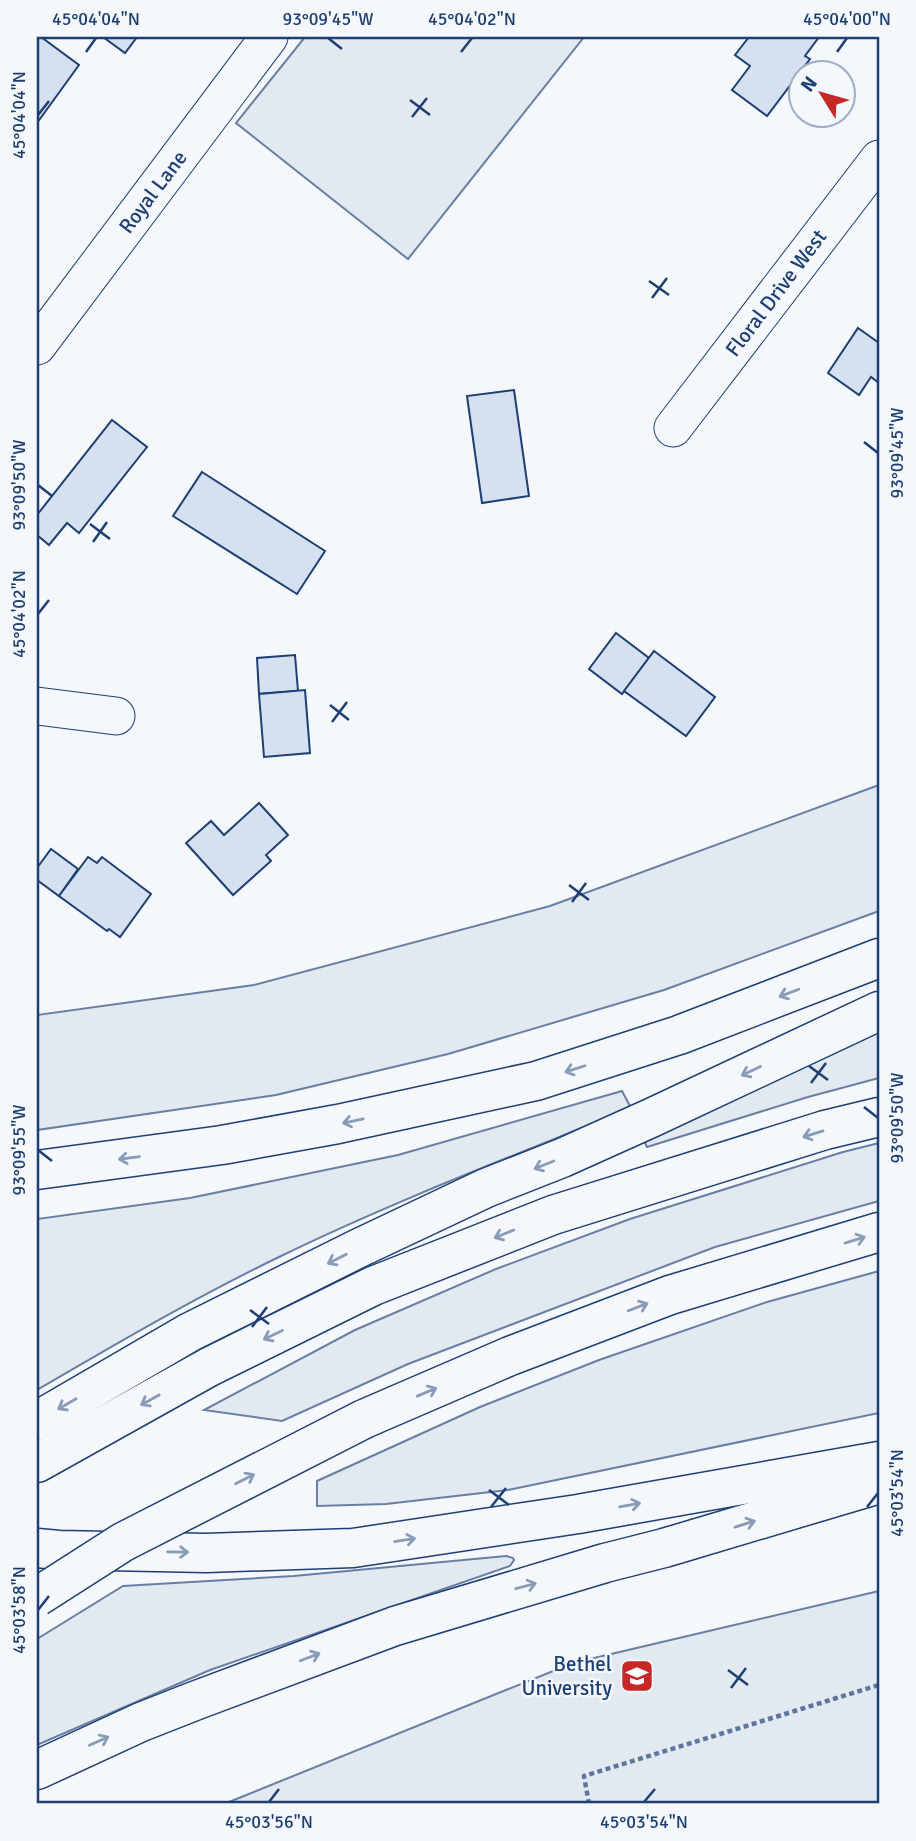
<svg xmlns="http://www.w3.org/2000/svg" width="916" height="1841" font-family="Signika,sans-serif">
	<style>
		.green { fill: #e3e9f0; stroke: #687fa3; stroke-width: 2 }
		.building { fill: #d5e0f0; stroke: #1d3f73; stroke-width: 2 }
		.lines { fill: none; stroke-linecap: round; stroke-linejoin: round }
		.minor-casing { stroke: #1d3f73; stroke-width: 39 }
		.highway-casing { stroke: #1d3f73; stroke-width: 41 }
		.path { stroke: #5e769c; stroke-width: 4.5; stroke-dasharray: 5 3.5; stroke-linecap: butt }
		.minor { stroke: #f4f7fb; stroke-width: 37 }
		.highway { stroke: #f4f7fb; stroke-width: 38 }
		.highway-bridge-casing { stroke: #1d3f73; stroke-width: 41; stroke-linecap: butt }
		.highway-bridge { stroke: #f4f7fb; stroke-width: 38 }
		.oneway { stroke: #889bb7 }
		.ticks { fill: none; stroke: #1d3f73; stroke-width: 2.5 }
		.labels { text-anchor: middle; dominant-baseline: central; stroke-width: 5; stroke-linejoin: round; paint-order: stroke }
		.street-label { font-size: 21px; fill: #1d3f73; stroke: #f4f7fb }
		.poi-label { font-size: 21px; fill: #1d3f73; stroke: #f4f7fb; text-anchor: end }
		.neatline { fill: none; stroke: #1d3f73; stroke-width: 2.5 }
		.ticks-label { font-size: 18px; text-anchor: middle; fill: #1d3f73 }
	</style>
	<rect width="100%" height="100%" fill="#f4f7fb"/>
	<g class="green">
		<polygon points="305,37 584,37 408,259 236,123"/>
		<polygon points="879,785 879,911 664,990 448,1054 276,1095 37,1130 37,1015 254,985 550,906"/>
		<polygon points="879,1031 879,1078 808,1097 647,1147 642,1136"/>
		<path d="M622 1091 631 1108C513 1156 394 1201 279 1257 196 1297 116 1344 37 1390V1219L190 1198 398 1155Z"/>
		<polygon points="879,1143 879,1201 715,1247 408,1364 282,1421 204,1410 355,1330 496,1269 630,1219 843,1152"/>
		<polygon points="879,1271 879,1413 508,1490 386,1504 317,1506 317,1481 480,1407 599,1360 767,1302"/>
		<polygon points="506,1556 513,1558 514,1560 510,1566 210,1670 37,1745 37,1639 123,1586 294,1576"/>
		<polygon points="879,1591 879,1804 224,1804 573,1663"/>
	</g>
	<g class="building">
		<polygon points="37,37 41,37 79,65 37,123"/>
		<polygon points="103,37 137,37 125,53"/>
		<polygon points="749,37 819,37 805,56 810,59 767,116 732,90 750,66 735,55"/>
		<polygon points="858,328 879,343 879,383 871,377 859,395 828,373"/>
		<polygon points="514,390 529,496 482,503 467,396"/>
		<polygon points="112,420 147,447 79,533 67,523 49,545 37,535 37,515"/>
		<polygon points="202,472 325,551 297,594 173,516"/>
		<polygon points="616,633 649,658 622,694 589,669"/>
		<polygon points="654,651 715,697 686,736 624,691"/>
		<polygon points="295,655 298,691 259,694 257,658"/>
		<polygon points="305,690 310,753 264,757 259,694"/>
		<polygon points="259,803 288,835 266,855 271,861 233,895 186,843 211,821 224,835"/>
		<polygon points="51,849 78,869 59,896 37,880 37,868"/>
		<polygon points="88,857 97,863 102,857 151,894 120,937 109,929 107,931 59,896"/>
	</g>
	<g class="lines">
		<defs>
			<g id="minor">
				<polyline points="37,346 269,37"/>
				<polyline points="673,428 879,159"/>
				<polyline points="37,706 116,716"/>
			</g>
			<g id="highway">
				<polyline points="37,1170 222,1145 338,1124 536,1081 679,1035 879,958"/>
				<polyline points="364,1419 510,1356 670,1295 879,1232"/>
				<polyline points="37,1421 190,1332 359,1248 486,1188 562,1158 651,1118 879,1011"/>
				<polyline points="37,1463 209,1367 373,1286 553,1215 825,1130 879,1117"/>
				<polyline points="37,1548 59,1550 206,1553 353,1548 578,1514 879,1461"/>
				<polyline points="37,1770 141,1722 197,1700 395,1626 605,1563 664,1548 879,1484"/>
			</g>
		</defs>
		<use href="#minor" class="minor-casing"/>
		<use href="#highway" class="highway-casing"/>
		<polyline class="path" points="589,1804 584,1776 879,1685"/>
		<use href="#minor" class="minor"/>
		<use href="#highway" class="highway"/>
		<defs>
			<polyline id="highway-bridge" points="37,1597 123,1542 364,1419"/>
		</defs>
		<use href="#highway-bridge" class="highway-bridge-casing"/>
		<use href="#highway-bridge" class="highway-bridge"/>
	</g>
	<defs><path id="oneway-shaft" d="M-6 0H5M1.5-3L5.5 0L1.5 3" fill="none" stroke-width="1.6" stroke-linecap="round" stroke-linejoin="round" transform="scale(1.75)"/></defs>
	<g class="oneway">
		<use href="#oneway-shaft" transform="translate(789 993) rotate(159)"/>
		<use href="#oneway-shaft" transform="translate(575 1069) rotate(162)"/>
		<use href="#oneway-shaft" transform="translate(751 1071) rotate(155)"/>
		<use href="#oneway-shaft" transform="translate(353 1121) rotate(168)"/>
		<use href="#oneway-shaft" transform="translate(813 1134) rotate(163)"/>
		<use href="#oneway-shaft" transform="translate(129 1158) rotate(172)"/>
		<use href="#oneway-shaft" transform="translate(544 1165) rotate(158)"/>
		<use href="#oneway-shaft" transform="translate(504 1234) rotate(158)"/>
		<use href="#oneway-shaft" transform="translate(855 1240) rotate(-17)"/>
		<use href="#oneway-shaft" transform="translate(337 1259) rotate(153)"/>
		<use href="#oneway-shaft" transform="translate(638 1307) rotate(-21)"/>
		<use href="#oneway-shaft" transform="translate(273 1335) rotate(154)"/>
		<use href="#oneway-shaft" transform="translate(427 1392) rotate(-23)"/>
		<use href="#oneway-shaft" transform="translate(150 1400) rotate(151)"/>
		<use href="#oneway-shaft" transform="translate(67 1404) rotate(150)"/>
		<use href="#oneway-shaft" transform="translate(245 1479) rotate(-27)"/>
		<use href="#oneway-shaft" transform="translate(630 1505) rotate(-10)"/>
		<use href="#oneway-shaft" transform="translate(745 1524) rotate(-17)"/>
		<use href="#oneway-shaft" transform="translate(405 1540) rotate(-9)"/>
		<use href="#oneway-shaft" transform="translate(178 1552) rotate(1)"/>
		<use href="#oneway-shaft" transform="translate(526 1586) rotate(-15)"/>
		<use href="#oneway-shaft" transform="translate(310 1657) rotate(-21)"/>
		<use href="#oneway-shaft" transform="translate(99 1741) rotate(-24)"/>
	</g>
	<path class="ticks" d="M328 38 342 49M86 52 96 38M461 52 472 38M837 52 847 38M410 100 430 115M38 115 49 101M412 117 427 98M649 281 669 295M652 298 667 278M864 442 878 453M38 485 52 496M90 524 110 539M93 542 107 522M38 614 49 600M330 705 349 720M332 722 347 702M569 885 589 900M572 902 586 883M809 1066 828 1080M811 1083 826 1063M864 1107 878 1118M38 1150 52 1161M250 1310 269 1324M252 1327 267 1307M489 1490 509 1505M491 1507 506 1488M867 1507 878 1493M38 1610 49 1596M728 1670 748 1685M731 1688 746 1668M269 1802 279 1789M644 1802 655 1789"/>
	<defs>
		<symbol id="university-square" viewBox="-11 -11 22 22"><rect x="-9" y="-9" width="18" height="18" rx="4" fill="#c62828" stroke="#f4f7fb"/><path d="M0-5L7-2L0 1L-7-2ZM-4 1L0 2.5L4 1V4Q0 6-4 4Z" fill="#fff"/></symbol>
	</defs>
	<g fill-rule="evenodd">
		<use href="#university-square" x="618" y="1657" width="38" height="38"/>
	</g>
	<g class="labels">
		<g class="street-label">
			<text transform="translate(153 192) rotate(-53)">Royal Lane</text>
			<text transform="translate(776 293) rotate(-53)">Floral Drive West</text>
		</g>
		<g class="poi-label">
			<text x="612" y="1664">Bethel<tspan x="612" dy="24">University</tspan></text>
		</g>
	</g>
	<rect width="916" height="1841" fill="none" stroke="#f4f7fb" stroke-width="77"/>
	<g transform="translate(822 94) rotate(307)"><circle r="33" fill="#f4f7fb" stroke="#9eadc5" stroke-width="2"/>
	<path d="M0-5L12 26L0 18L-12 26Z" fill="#c62828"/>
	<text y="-10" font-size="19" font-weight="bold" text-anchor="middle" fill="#1d3f73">N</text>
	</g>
	<rect x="38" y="38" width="840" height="1764" class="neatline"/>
	<g class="ticks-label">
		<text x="96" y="25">45°04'04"N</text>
		<text x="328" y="25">93°09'45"W</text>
		<text x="472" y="25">45°04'02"N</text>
		<text x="847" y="25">45°04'00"N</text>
		<text transform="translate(19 115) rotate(-90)" y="6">45°04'04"N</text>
		<text transform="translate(897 453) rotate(-90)" y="6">93°09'45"W</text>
		<text transform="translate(19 485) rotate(-90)" y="6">93°09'50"W</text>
		<text transform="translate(19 614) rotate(-90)" y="6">45°04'02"N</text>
		<text transform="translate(897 1118) rotate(-90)" y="6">93°09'50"W</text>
		<text transform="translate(19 1150) rotate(-90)" y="6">93°09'55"W</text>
		<text transform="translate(897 1493) rotate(-90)" y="6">45°03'54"N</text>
		<text transform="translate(19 1610) rotate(-90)" y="6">45°03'58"N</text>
		<text x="269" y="1828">45°03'56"N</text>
		<text x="644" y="1828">45°03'54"N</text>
	</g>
</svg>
